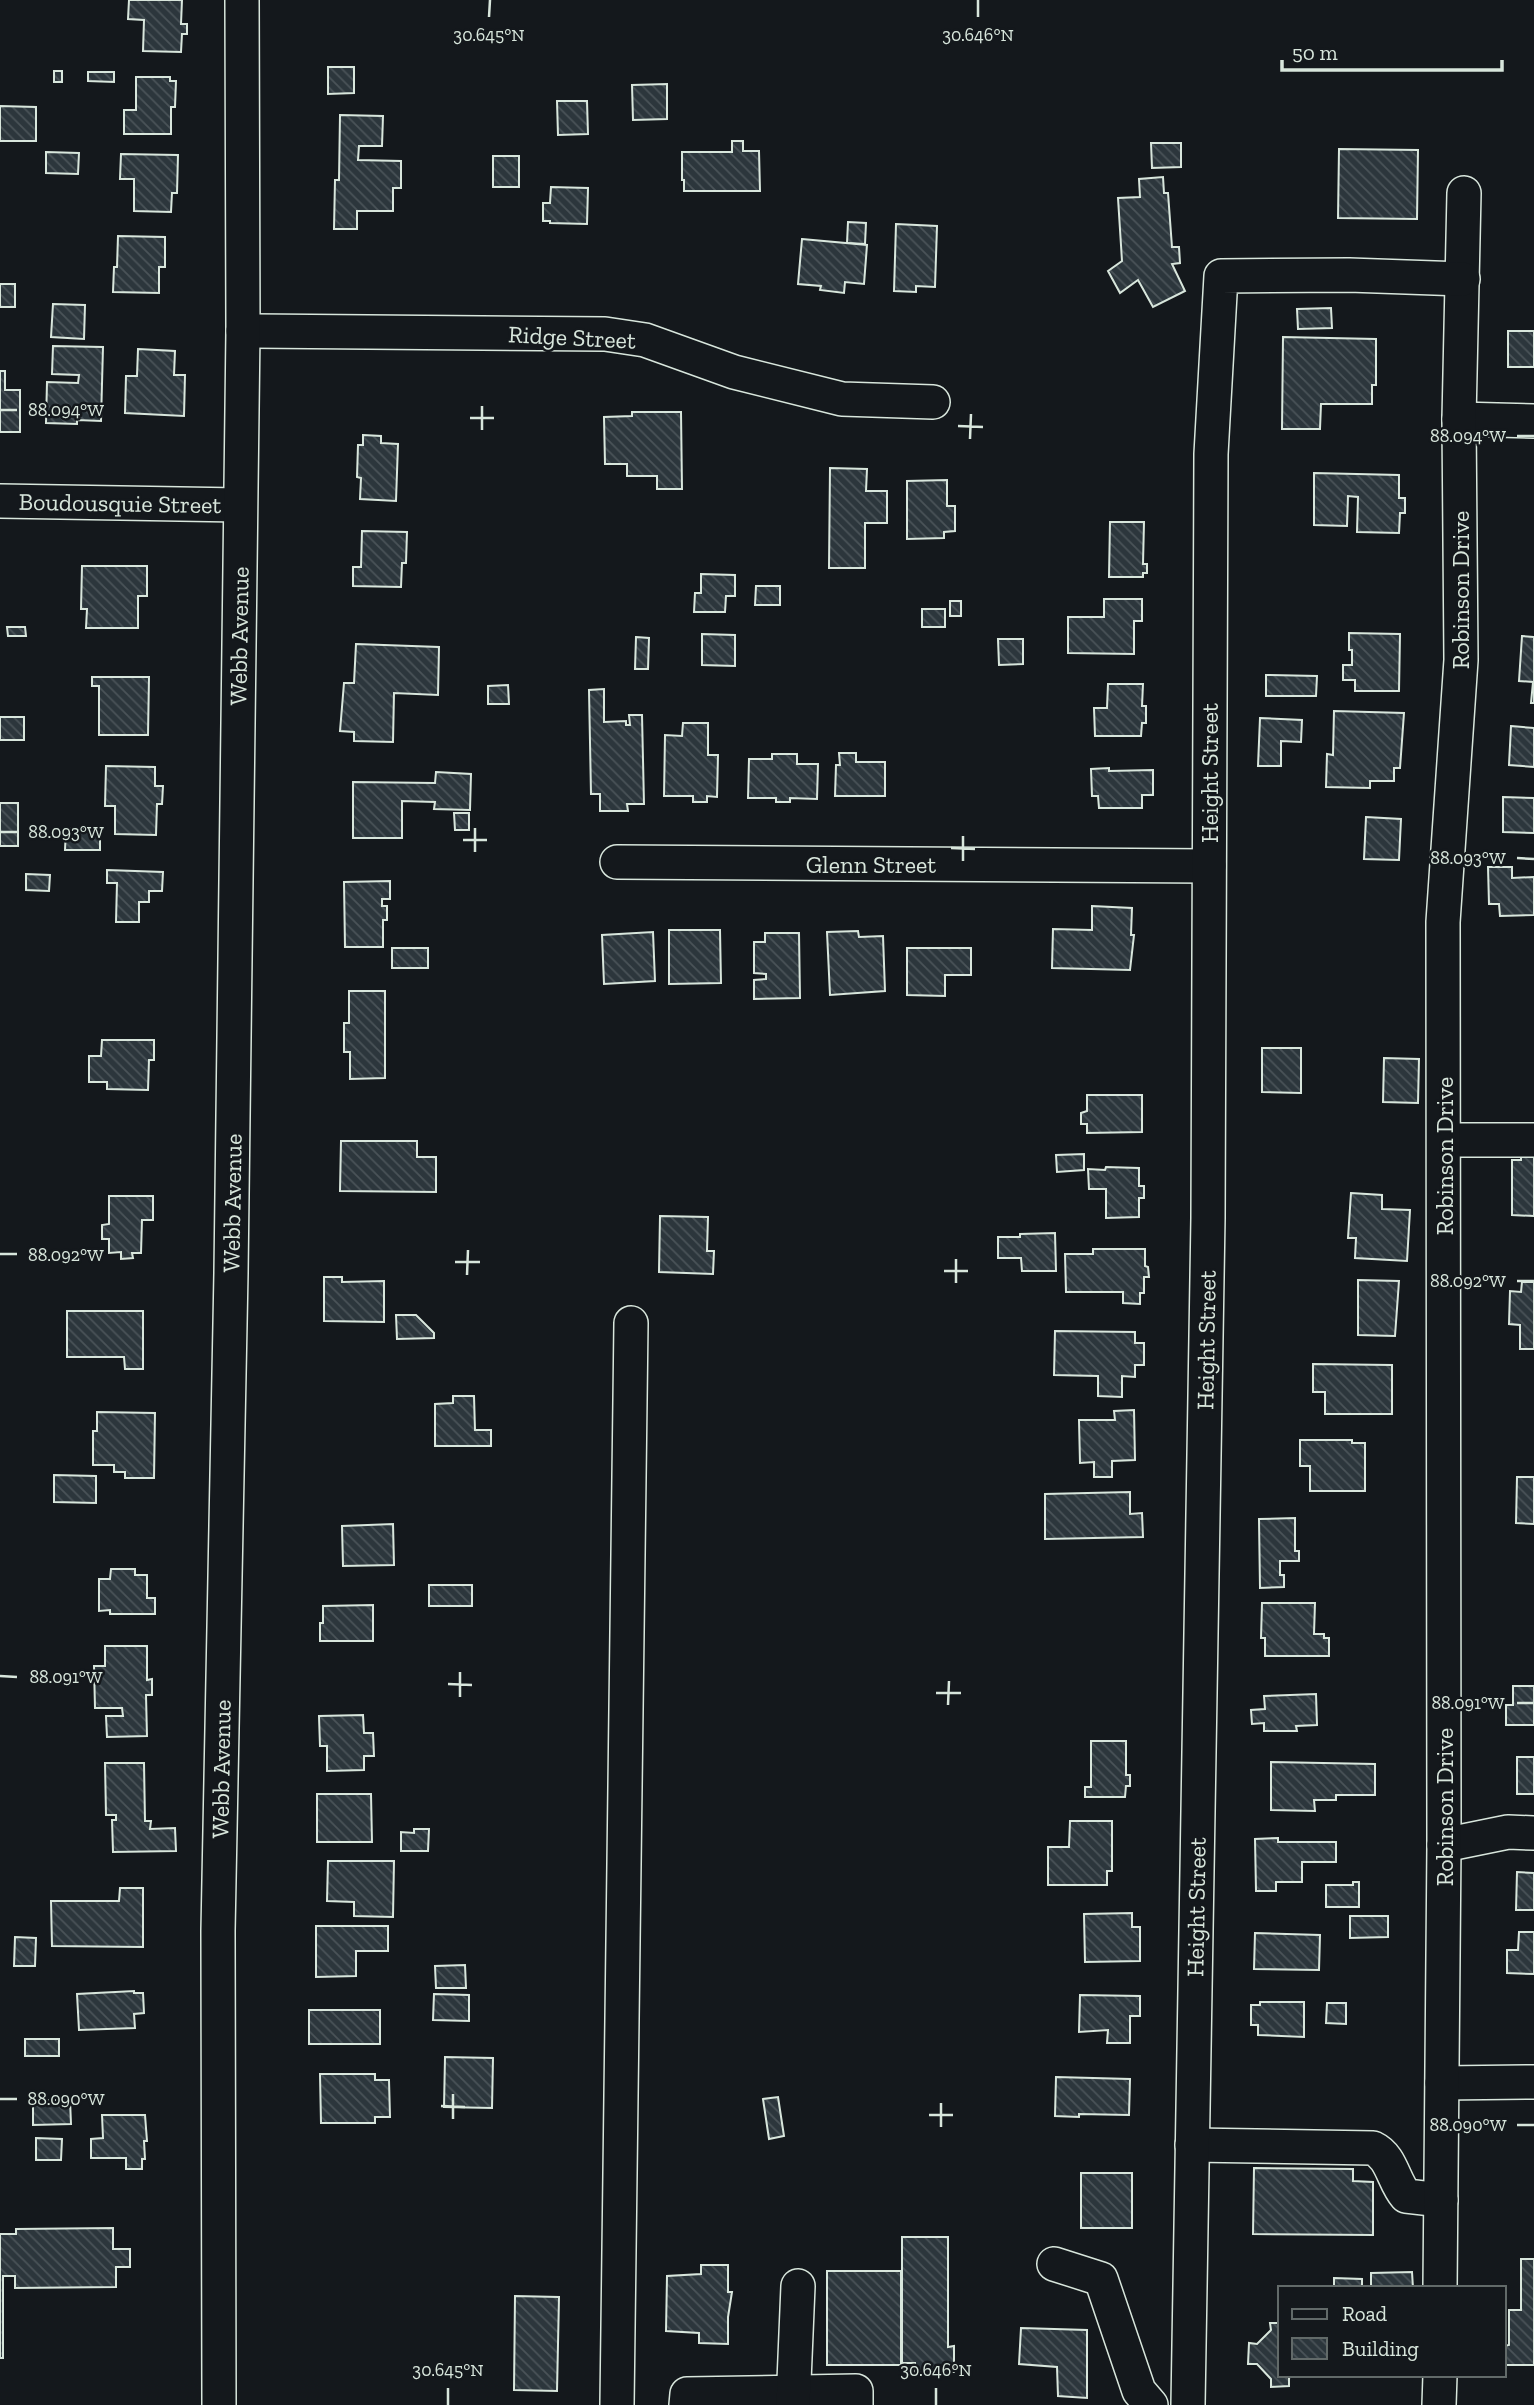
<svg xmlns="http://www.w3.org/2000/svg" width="1534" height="2405" font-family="'Zilla Slab',serif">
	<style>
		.building { fill: url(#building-back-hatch); stroke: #d8e6dc; stroke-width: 2 }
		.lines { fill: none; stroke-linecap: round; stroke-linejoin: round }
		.minor-casing { stroke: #d8e6dc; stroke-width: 36 }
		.minor { stroke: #14181c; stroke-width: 33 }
		.ticks { fill: none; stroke: #d8e6dc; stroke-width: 2.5 }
		.labels { text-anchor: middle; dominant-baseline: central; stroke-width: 5; stroke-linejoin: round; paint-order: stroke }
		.street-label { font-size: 24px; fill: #d8e6dc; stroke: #14181c }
		.ticks-label { font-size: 18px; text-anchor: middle; fill: #d8e6dc; stroke: #14181c; stroke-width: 5; stroke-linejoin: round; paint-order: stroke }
	</style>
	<defs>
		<pattern id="building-back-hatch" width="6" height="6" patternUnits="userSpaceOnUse" patternTransform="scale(1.75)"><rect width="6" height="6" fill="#2c363c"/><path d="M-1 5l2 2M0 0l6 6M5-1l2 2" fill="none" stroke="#4a5358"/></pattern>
	</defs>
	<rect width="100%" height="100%" fill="#14181c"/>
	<g class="building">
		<polygon points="129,0 182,0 181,24 187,24 187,34 182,34 181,52 143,51 144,20 128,19"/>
		<polygon points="328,67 354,67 354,93 328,94"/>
		<rect x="54" y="71" width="8" height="11"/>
		<polygon points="88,72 114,72 114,82 88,81"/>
		<polygon points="136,77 170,77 170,81 176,81 175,107 171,107 171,134 124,134 124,110 136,110"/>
		<polygon points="667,84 667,119 633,120 632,85"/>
		<polygon points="557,101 587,101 588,134 558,135"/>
		<polygon points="0,106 36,107 36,141 0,141"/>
		<polygon points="340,115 383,116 382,146 359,146 358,160 401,161 401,188 393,188 393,211 357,211 357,229 334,229 335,180 339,180"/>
		<polygon points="732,141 743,141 743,151 759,151 760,191 684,191 684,180 682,180 682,152 732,152"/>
		<polygon points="1151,143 1181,143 1181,167 1152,168"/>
		<polygon points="1339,149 1418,150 1417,219 1338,218"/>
		<polygon points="46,152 79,153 78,174 46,173"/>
		<polygon points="121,154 178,155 177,193 172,193 171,212 134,211 134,179 120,179"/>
		<rect x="493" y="156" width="26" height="31"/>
		<polygon points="1163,177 1164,193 1168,193 1172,247 1179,247 1180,263 1172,264 1185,291 1153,307 1138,280 1120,293 1108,271 1122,261 1118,198 1140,197 1139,179"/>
		<polygon points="551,187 588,188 587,224 550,223 550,221 543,221 543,203 550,203"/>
		<polygon points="848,222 866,223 865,244 847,243"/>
		<polygon points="896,224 937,226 935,287 916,286 916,292 894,291"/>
		<polygon points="118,236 165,237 165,267 159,267 159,293 113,292 114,267 117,267"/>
		<polygon points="802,239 867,245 864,284 845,282 844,293 820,290 821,286 798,284"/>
		<rect x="0" y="284" width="15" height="23"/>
		<polygon points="53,304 85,305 84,339 51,337"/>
		<polygon points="1331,308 1332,328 1298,329 1297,309"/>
		<rect x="1508" y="331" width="26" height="36"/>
		<polygon points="1283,337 1376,339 1376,385 1372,385 1372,404 1321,404 1320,429 1282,429"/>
		<polygon points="53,346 103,347 101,421 77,420 77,424 46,423 47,382 78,383 79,375 52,374"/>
		<polygon points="138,349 175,351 174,375 185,375 184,416 125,413 126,376 137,376"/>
		<polygon points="0,371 5,371 5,390 20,390 20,432 0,432"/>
		<polygon points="632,412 681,412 682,489 657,489 657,476 627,476 627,464 605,464 604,417 632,416"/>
		<polygon points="363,435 381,436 381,443 398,444 396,501 360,499 361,478 357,477 358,445 363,445"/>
		<polygon points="830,468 867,469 866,491 887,491 887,523 865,523 865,568 829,568"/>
		<polygon points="1314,473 1399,475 1399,498 1405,498 1405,513 1400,513 1399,533 1357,532 1358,497 1348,496 1347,526 1314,525"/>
		<polygon points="947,480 947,506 955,506 955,531 944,532 944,538 907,539 907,481"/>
		<polygon points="1110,522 1144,522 1143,564 1147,564 1147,573 1143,573 1143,577 1109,577"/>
		<polygon points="362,531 407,532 406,563 402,563 401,587 353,586 353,567 361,567"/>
		<polygon points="82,566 147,566 147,596 138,596 138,628 86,628 87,609 81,609"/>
		<polygon points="701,574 735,575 735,596 726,596 725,612 694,612 695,593 701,593"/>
		<polygon points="756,586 780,586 780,605 755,605"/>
		<polygon points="1104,599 1142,599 1142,621 1134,621 1134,654 1068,653 1068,617 1104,617"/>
		<rect x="950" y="601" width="11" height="15"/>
		<rect x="922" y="609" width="23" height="18"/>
		<polygon points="7,627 25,627 26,636 8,636"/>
		<polygon points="1349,633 1400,634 1399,691 1355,691 1355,680 1343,680 1343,665 1352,665 1352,650 1349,650"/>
		<polygon points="702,634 735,635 735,666 702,665"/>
		<polygon points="1522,636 1534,637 1534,703 1531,703 1533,682 1519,681"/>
		<polygon points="636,637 649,638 648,669 635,669"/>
		<polygon points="998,639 1023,639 1023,664 999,665"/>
		<polygon points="356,644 439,647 438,695 394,693 393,742 354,741 354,732 340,731 344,683 354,683"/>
		<polygon points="1266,675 1317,676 1316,696 1266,696"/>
		<polygon points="92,677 149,677 148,735 99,735 99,686 92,686"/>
		<polygon points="1108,684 1143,684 1142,706 1146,706 1146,723 1142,723 1141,736 1095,736 1094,708 1107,708"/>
		<polygon points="508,685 509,704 488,704 488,686"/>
		<polygon points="604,689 604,722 626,721 626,725 630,725 629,715 642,715 644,804 627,804 628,811 600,811 600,794 591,794 589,690"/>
		<polygon points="1334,711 1404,713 1400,768 1394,768 1394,781 1370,781 1370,788 1326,787 1327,754 1333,755"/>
		<rect x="0" y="717" width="24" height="23"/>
		<polygon points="1260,718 1302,720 1301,742 1281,741 1281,766 1258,766"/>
		<polygon points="683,723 708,723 708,755 718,755 717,797 707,796 707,802 693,802 693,796 664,796 665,735 682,736"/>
		<polygon points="1511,726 1534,728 1534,767 1509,765"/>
		<polygon points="839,753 856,753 856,762 885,762 885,796 835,796 836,765 840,765"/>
		<polygon points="772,754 797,754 797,764 818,764 817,799 790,798 790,802 776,802 776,798 748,798 749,759 772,759"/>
		<polygon points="106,766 155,767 155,786 163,786 162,804 157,804 156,835 115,834 115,806 105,806"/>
		<polygon points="1109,768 1109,771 1153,770 1153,795 1142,795 1142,808 1099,808 1098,796 1092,796 1091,769"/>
		<polygon points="436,772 471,774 470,810 434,809 435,802 402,801 402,838 353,838 353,782 435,783"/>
		<polygon points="1503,797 1534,798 1534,833 1503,832"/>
		<rect x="0" y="803" width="18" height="43"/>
		<polygon points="454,813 469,813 469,830 455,830"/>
		<polygon points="1366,817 1401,819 1399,860 1364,859"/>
		<polygon points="66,828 100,828 100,850 65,850"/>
		<polygon points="1488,867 1512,867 1512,878 1534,877 1534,915 1500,916 1499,904 1489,904"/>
		<polygon points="107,870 163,872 162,891 149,891 149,902 139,902 139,922 116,922 117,883 107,883"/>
		<polygon points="26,874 50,875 49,891 26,890"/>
		<polygon points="390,881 390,899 382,899 382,906 387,906 387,920 383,920 383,947 345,947 344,882"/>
		<polygon points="1092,906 1132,908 1131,935 1134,935 1130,970 1052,968 1053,929 1092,930"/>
		<polygon points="669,930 720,930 721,983 669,984"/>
		<polygon points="858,931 859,937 883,936 885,991 830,995 827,932"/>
		<polygon points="653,932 655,981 604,984 602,935"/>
		<polygon points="765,933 799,933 800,998 754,999 754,980 766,979 766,974 754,973 754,942 765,942"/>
		<rect x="392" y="948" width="36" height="20"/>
		<polygon points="907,948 971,948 971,975 945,975 945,996 907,995"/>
		<polygon points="349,991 385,991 385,1078 350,1079 350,1052 344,1052 344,1023 349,1023"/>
		<polygon points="102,1040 154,1040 154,1060 149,1060 148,1090 107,1089 107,1082 89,1082 89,1056 101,1056"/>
		<polygon points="1262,1048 1301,1048 1301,1093 1262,1092"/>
		<polygon points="1384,1058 1419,1059 1418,1103 1383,1102"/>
		<polygon points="1087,1095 1142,1095 1142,1132 1087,1133 1087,1124 1081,1124 1081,1113 1087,1111"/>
		<polygon points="341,1141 417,1141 417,1157 436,1157 436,1192 340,1191"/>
		<polygon points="1084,1154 1084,1170 1057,1172 1056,1155"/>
		<polygon points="1521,1156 1534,1157 1534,1216 1512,1215 1512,1160 1521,1160"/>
		<polygon points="1106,1167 1139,1168 1139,1186 1144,1186 1144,1198 1139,1198 1139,1217 1106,1218 1106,1189 1089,1189 1088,1169 1105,1170"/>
		<polygon points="1351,1193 1382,1195 1382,1209 1410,1210 1407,1261 1355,1258 1356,1238 1348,1238"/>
		<polygon points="109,1196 153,1196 153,1220 142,1220 141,1253 132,1253 133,1258 121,1259 121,1252 109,1253 109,1239 102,1239 102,1225 109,1224"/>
		<polygon points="660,1216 708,1217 707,1251 714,1251 713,1274 659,1272"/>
		<polygon points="1055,1233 1056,1271 1022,1271 1021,1258 998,1258 998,1237 1020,1237 1020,1234"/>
		<polygon points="1093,1249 1145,1249 1145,1266 1148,1267 1149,1277 1144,1277 1144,1293 1140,1293 1140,1304 1123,1303 1123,1292 1066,1292 1065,1254 1093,1254"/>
		<polygon points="324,1277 342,1277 342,1282 384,1281 384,1322 324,1321"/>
		<polygon points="1358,1280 1399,1281 1395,1336 1358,1335"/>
		<polygon points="1522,1282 1534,1282 1534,1349 1520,1349 1520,1325 1509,1324 1510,1291 1521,1292"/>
		<polygon points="67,1311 143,1311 143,1369 125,1369 124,1357 67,1357"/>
		<polygon points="396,1315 416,1315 434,1333 434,1338 397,1339"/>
		<polygon points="1055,1331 1135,1332 1135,1343 1144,1343 1144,1365 1135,1365 1135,1377 1122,1376 1122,1397 1098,1396 1098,1376 1054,1375"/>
		<polygon points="1313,1364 1392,1365 1392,1414 1325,1414 1325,1392 1313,1392"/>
		<polygon points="453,1396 474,1396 475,1430 491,1430 491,1446 435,1446 435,1404 453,1403"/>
		<polygon points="1134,1410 1135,1460 1112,1461 1112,1477 1094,1477 1094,1462 1080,1463 1079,1420 1115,1420 1114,1411"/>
		<polygon points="97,1412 155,1413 154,1478 125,1478 125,1472 114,1472 114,1465 93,1465 93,1431 97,1431"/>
		<polygon points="1300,1440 1352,1440 1352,1443 1365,1443 1365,1491 1310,1491 1310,1466 1300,1466"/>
		<polygon points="54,1475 96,1476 96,1503 54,1502"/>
		<polygon points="1517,1477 1534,1477 1534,1524 1516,1523"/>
		<polygon points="1130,1492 1130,1514 1142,1513 1143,1537 1045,1539 1045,1494"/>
		<polygon points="1295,1518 1295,1551 1299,1551 1299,1561 1280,1561 1280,1575 1284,1575 1284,1587 1260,1588 1259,1519"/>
		<polygon points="393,1524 394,1565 343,1566 342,1526"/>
		<polygon points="111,1569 135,1569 135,1575 147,1575 147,1598 155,1598 155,1614 110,1614 110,1610 99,1611 99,1579 110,1579"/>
		<rect x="429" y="1585" width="43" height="21"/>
		<polygon points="1262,1603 1315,1603 1314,1634 1324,1634 1324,1638 1329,1638 1329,1656 1265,1656 1265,1638 1261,1638"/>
		<polygon points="373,1605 373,1641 320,1641 320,1623 323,1623 323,1606"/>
		<polygon points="105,1646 147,1646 147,1680 152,1679 152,1695 146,1695 147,1736 107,1737 106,1716 123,1716 122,1708 95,1708 94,1666 105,1666"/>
		<polygon points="1513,1686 1534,1686 1534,1725 1506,1725 1506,1705 1513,1705"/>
		<polygon points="1316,1694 1317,1725 1296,1726 1297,1731 1264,1731 1264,1723 1252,1724 1251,1710 1265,1709 1264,1696"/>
		<polygon points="363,1715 364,1733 373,1733 374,1756 364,1756 364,1770 327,1771 327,1746 320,1746 319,1716"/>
		<polygon points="1091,1741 1126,1741 1126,1775 1130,1775 1130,1786 1126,1786 1125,1797 1085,1797 1085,1787 1091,1787"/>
		<rect x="1517" y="1757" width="17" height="37"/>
		<polygon points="1271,1762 1375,1764 1375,1795 1336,1795 1336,1800 1314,1800 1315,1811 1271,1810"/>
		<polygon points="105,1763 144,1763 145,1821 151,1821 150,1829 175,1828 176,1851 113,1852 112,1820 116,1820 116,1815 106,1815"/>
		<polygon points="317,1794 371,1794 372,1842 317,1842"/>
		<polygon points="1070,1821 1112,1821 1112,1871 1107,1871 1107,1885 1048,1885 1048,1847 1069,1847"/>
		<polygon points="414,1829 429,1829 428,1851 401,1851 401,1832 414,1833"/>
		<polygon points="1278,1838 1278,1842 1336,1842 1336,1862 1302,1862 1302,1882 1276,1882 1276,1891 1256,1891 1255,1839"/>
		<polygon points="328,1861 394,1861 393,1917 354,1916 354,1902 327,1901"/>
		<polygon points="1517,1872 1534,1873 1534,1910 1516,1910"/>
		<polygon points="1353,1882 1359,1882 1359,1907 1326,1907 1326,1885 1353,1885"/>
		<polygon points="120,1888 143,1888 143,1947 52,1946 51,1901 119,1901"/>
		<polygon points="1132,1913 1132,1927 1140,1927 1140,1961 1085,1962 1084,1914"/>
		<polygon points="1350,1916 1388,1916 1388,1937 1350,1938"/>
		<polygon points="316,1926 388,1926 388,1951 356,1951 356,1976 316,1977"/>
		<polygon points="1519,1932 1534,1932 1534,1974 1507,1973 1507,1950 1518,1950"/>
		<polygon points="1255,1933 1320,1935 1319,1970 1254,1969"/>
		<polygon points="15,1937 36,1938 35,1966 14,1966"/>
		<polygon points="465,1965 466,1988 436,1988 435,1966"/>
		<polygon points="134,1991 134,1993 143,1993 144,2013 134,2014 135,2028 79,2030 77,1994"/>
		<polygon points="434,1994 469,1995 469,2021 433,2020"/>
		<polygon points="1080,1995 1140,1996 1140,2016 1130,2016 1130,2043 1107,2043 1108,2030 1079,2032"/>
		<polygon points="1260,2002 1304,2002 1304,2037 1258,2035 1258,2025 1251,2025 1251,2005 1260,2005"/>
		<polygon points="1327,2003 1346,2003 1346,2024 1326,2023"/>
		<rect x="309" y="2010" width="71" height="34"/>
		<rect x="25" y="2039" width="34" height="17"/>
		<polygon points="445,2057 493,2058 492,2108 444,2107"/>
		<polygon points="320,2074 375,2074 375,2080 389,2080 390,2117 375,2117 375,2123 321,2123"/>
		<polygon points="1056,2077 1130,2079 1129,2115 1079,2114 1079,2117 1055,2116"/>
		<polygon points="778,2097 784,2136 769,2139 763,2099"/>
		<polygon points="33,2100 70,2100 71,2124 33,2125"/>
		<polygon points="102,2115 145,2115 147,2141 144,2141 145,2159 142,2159 142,2169 126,2169 126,2158 91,2158 91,2139 103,2138"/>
		<polygon points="36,2138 62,2139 61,2160 36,2160"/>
		<polygon points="1254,2168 1353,2169 1353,2181 1373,2182 1373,2235 1253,2234"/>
		<rect x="1081" y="2173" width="51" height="55"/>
		<polygon points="113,2228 113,2249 130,2249 130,2267 116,2267 116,2287 15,2288 15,2276 3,2276 3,2358 0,2358 0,2234 16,2234 16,2229"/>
		<polygon points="902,2237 948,2237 948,2347 954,2346 954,2372 915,2372 915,2363 902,2363"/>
		<polygon points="1521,2259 1534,2259 1534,2365 1504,2365 1504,2346 1509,2345 1509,2310 1521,2310"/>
		<polygon points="701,2265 728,2265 728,2292 732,2292 728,2317 728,2344 699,2343 699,2333 666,2331 667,2276 701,2274"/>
		<rect x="827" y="2271" width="74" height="94"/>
		<polygon points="1412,2272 1413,2288 1371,2288 1371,2273"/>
		<polygon points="1334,2278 1362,2279 1362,2288 1334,2288"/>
		<polygon points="515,2296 559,2297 557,2391 514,2390"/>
		<polygon points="1270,2323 1280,2323 1280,2375 1292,2375 1289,2378 1289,2386 1271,2387 1271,2379 1257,2364 1248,2364 1249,2343 1257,2344 1271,2330"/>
		<polygon points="1021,2328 1087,2330 1087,2398 1058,2396 1057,2367 1019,2364"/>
	</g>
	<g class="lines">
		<defs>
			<g id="minor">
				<polyline points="243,331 605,334 645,340 734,372 842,399 933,402"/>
				<polyline points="1459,419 1534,421"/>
				<polyline points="0,501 240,505"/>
				<polyline points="617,862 1209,866"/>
				<polyline points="1444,1140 1534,1140"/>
				<polyline points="1444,1845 1508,1832 1534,1833"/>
				<polyline points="1442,2083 1534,2082"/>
				<path d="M1192 2145 1373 2148C1392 2157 1393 2181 1406 2196L1441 2200"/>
				<polyline points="1054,2264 1101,2279 1139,2391 1151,2405"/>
				<polyline points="1440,2288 1444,1845 1443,922 1461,660 1459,419 1464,193"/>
				<polyline points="219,2405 218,1931 231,1273 243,331 242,0"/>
				<polyline points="617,2405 631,1323"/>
				<polyline points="686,2405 687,2394 856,2391 856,2405"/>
				<polyline points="793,2405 798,2286"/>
				<polyline points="1188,2405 1208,1218 1211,454 1221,276 1349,275 1463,279"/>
				<polyline points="1439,2405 1440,2375"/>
			</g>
		</defs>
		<use href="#minor" class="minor-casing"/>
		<use href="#minor" class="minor"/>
	</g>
	<path class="ticks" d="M489 17 490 0M978 17V0M0 410H17M470 418H494M958 426 983 427M482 430V406M1517 436H1534M970 439 971 414M0 832H17M463 840H487M951 848 975 849M475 852V828M1517 858 1534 859M963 861V836M0 1254H17M455 1262H480M944 1271H968M467 1275 468 1250M1517 1281H1534M956 1283V1259M0 1676 17 1677M448 1684 472 1685M936 1693H961M460 1697V1672M1517 1703H1534M948 1705 949 1681M0 2099H17M441 2106 465 2107M929 2115H953M453 2119V2094M1517 2125H1534M941 2127V2103M448 2405V2388M936 2405V2388"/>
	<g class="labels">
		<g class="street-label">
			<text transform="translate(572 337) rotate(3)">Ridge Street</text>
			<text transform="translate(120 503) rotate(1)">Boudousquie Street</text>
			<text transform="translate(1460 590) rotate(-90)">Robinson Drive</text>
			<text transform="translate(239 636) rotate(-89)">Webb Avenue</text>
			<text transform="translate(1209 773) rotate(-90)">Height Street</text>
			<text x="871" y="864">Glenn Street</text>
			<text transform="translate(1444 1156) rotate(-90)">Robinson Drive</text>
			<text transform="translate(232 1203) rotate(-89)">Webb Avenue</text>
			<text transform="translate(1206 1340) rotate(-89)">Height Street</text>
			<text transform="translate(221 1769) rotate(-89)">Webb Avenue</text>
			<text transform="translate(1444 1807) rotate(-90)">Robinson Drive</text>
			<text transform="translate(1196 1907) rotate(-89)">Height Street</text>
		</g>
	</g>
	<g class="ticks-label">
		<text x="489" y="41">30.645°N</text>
		<text x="978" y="41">30.646°N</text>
		<text x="66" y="416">88.094°W</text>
		<text x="1468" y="442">88.094°W</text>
		<text x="66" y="838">88.093°W</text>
		<text x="1468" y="864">88.093°W</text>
		<text x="66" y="1261">88.092°W</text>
		<text x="1468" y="1287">88.092°W</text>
		<text x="66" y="1683">88.091°W</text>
		<text x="1468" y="1709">88.091°W</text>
		<text x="66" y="2105">88.090°W</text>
		<text x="1468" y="2131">88.090°W</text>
		<text x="448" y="2376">30.645°N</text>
		<text x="936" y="2376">30.646°N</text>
	</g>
	<rect x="1278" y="2286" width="228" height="91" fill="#14181c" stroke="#626a69" stroke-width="2"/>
	<rect x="1292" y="2309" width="35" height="10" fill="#14181c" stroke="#626a69" stroke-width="2"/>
	<text x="1342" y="2321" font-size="21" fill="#d8e6dc">Road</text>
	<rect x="1292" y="2338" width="35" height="21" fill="url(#building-back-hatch)" stroke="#626a69" stroke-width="2"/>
	<text x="1342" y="2356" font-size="21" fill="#d8e6dc">Building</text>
	<path d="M1282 60v10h220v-10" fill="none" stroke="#d8e6dc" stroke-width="3.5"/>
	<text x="1292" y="60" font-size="21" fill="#d8e6dc" stroke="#14181c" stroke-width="5" paint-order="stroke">50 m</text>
</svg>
